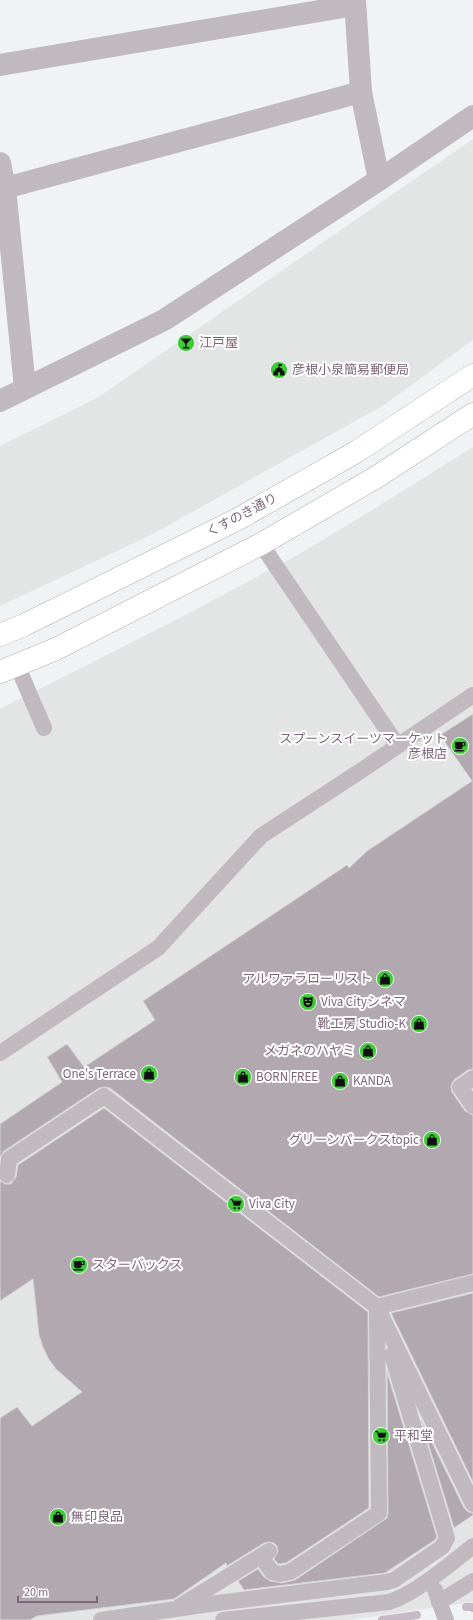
<svg xmlns="http://www.w3.org/2000/svg" width="473" height="1620" font-family="'Source Sans 3','Noto Sans JP',sans-serif">
	<style>
		.built { fill: #e3e4e4 }
		.lines { fill: none; stroke-linecap: round; stroke-linejoin: round }
		.stream { stroke: #c7bac7; stroke-width: 8 }
		.building { fill: #b2a8b0; stroke: #d3d5d4 }
		.secondary-casing { stroke: #b6aeb5; stroke-width: 23 }
		.lane { stroke: #c0b9be; stroke-width: 16 }
		.street { stroke: #c0b9be; stroke-width: 22 }
		.secondary { stroke: #fff; stroke-width: 22 }
		.labels { text-anchor: middle; dominant-baseline: central; stroke-width: 4; stroke-linejoin: round; paint-order: stroke }
		.poi-label { font-size: 13px; fill: #7d6679; stroke: #fff; text-anchor: start }
		.street-label { font-size: 13px; fill: #7d6679; stroke: #fff }
	</style>
	<rect width="100%" height="100%" fill="#f0f3f3"/>
	<g class="built">
		<polygon points="473,139 473,340 384,405 151,535 0,606 0,446 97,398"/>
		<polygon points="473,447 473,1602 348,1620 0,1620 0,709 172,622 296,556 374,509"/>
	</g>
	<g class="lines">
		<g class="stream">
			<polyline points="466,1607 472,1607 473,1608"/>
			<polyline points="382,1620 417,1615"/>
		</g>
	</g>
	<g class="building">
		<polygon points="473,714 473,1069 468,1070 455,1079 452,1083 451,1087 452,1092 465,1111 473,1115 473,1274 379,1297 110,1088 105,1087 99,1088 4,1151 0,1157 0,1124 62,1082 47,1057 67,1044 84,1067 155,1020 143,1001 347,865 349,868 367,851 472,781 440,735"/>
		<polygon points="104,1108 368,1312 369,1508 286,1563 278,1564 274,1559 278,1551 277,1546 274,1543 269,1542 264,1543 227,1566 226,1563 174,1599 37,1616 30,1620 0,1620 0,1418 17,1407 32,1426 82,1392 56,1369 48,1358 43,1347 39,1335 33,1279 0,1301 0,1181 5,1184 11,1184 16,1177 18,1165"/>
		<polygon points="473,1293 473,1482 391,1313"/>
		<polygon points="387,1372 437,1537 435,1540 385,1573 244,1590 238,1581 258,1569 264,1577 270,1581 282,1583 295,1580 387,1518 388,1513"/>
		<polygon points="421,1420 464,1508 468,1512 473,1513 473,1515 454,1528"/>
	</g>
	<g class="lines">
		<defs>
			<g id="secondary">
				<polyline points="0,635 24,625 238,519 356,452 473,375"/>
				<polyline points="0,672 56,649 261,544 375,478 473,414"/>
			</g>
		</defs>
		<use href="#secondary" class="secondary-casing"/>
		<g class="lane">
			<polyline points="261,544 398,746"/>
			<polyline points="17,665 44,728"/>
			<polyline points="0,1053 158,948 261,836 359,772 473,695"/>
			<polyline points="473,1078 460,1087 473,1106"/>
			<polyline points="7,1175 9,1159 104,1096 377,1307 473,1504"/>
			<polyline points="377,1307 473,1283"/>
			<polyline points="265,1562 272,1572 280,1574 290,1572 379,1513 377,1311"/>
			<polyline points="435,1590 446,1620"/>
			<polyline points="439,1602 473,1581"/>
			<polyline points="180,1606 269,1551"/>
			<polyline points="101,1620 217,1603 387,1582 394,1580 442,1547 447,1538 392,1355"/>
			<path d="M223 1620 389 1602C415 1594 452 1563 473 1546"/>
		</g>
		<g class="street">
			<polyline points="0,65 355,5"/>
			<polyline points="361,92 379,180 473,116"/>
			<polyline points="0,163 5,188 361,92 355,0"/>
			<polyline points="5,188 25,388"/>
			<polyline points="0,401 164,320 379,180"/>
		</g>
		<use href="#secondary" class="secondary"/>
	</g>
	<defs>
		<symbol id="bar-disc" viewBox="-11 -11 22 22"><circle r="9.5" fill="#3fcb38" stroke="#fff"/><path d="M-6-5H6L.8 .8V4.5H3.5V6h-7V4.5H-.8V.8Z" fill="#111"/></symbol>
		<symbol id="civic-disc" viewBox="-11 -11 22 22"><circle r="9.5" fill="#3fcb38" stroke="#fff"/><path d="M-.6-6.5H3V-4.5H.6V-3L4-1V1h2V6H-6V1h2V-1L-.6-3ZM-1.2 2.5V6h2.4V2.5Z" fill="#111"/></symbol>
		<symbol id="cafe-disc" viewBox="-11 -11 22 22"><circle r="9.5" fill="#3fcb38" stroke="#fff"/><path d="M-5.5-4.5H6V0H3Q3 3.5 0 3.5H-2.5Q-5.5 3.5-5.5 0ZM3-3.2v2h1.7v-2ZM-6 4.5H4V6H-6Z" fill="#111"/></symbol>
		<symbol id="shop-disc" viewBox="-11 -11 22 22"><circle r="9.5" fill="#3fcb38" stroke="#fff"/><path d="M-5-2.5h2.3a2.7 3.5 0 0 1 5.4 0H5L5.5 6h-11ZM-1.5-2.5h3a1.5 2.3 0 0 0-3 0Z" fill="#111"/></symbol>
		<symbol id="theatre-disc" viewBox="-11 -11 22 22"><circle r="9.5" fill="#3fcb38" stroke="#fff"/><path d="M-5-5.5Q0-4 5-5.5V0Q5 5 0 6Q-5 5-5 0ZM-3.3-2.5H-1v1.5H-3.3ZM1-2.5H3.3v1.5H1ZM-2.8 1Q0 5.5 2.8 1Z" fill="#111"/></symbol>
		<symbol id="supermarket-disc" viewBox="-11 -11 22 22"><circle r="9.5" fill="#3fcb38" stroke="#fff"/><path d="M-6-5.5h2.5l.6 2H6L4.5 2H-2.5L-4.4-4H-6ZM-1.5 3.2a1.3 1.3 0 1 0 .1 0ZM3 3.2a1.3 1.3 0 1 0 .1 0Z" fill="#111"/></symbol>
	</defs>
	<g fill-rule="evenodd">
		<use href="#bar-disc" x="176" y="333" width="20" height="20"/>
		<use href="#civic-disc" x="269" y="360" width="20" height="20"/>
		<use href="#cafe-disc" x="450" y="736" width="20" height="20"/>
		<use href="#shop-disc" x="375" y="969" width="20" height="20"/>
		<use href="#theatre-disc" x="298" y="992" width="20" height="20"/>
		<use href="#shop-disc" x="409" y="1014" width="20" height="20"/>
		<use href="#shop-disc" x="358" y="1041" width="20" height="20"/>
		<use href="#shop-disc" x="139" y="1064" width="20" height="20"/>
		<use href="#shop-disc" x="233" y="1067" width="20" height="20"/>
		<use href="#shop-disc" x="330" y="1071" width="20" height="20"/>
		<use href="#shop-disc" x="422" y="1130" width="20" height="20"/>
		<use href="#supermarket-disc" x="226" y="1194" width="20" height="20"/>
		<use href="#cafe-disc" x="69" y="1255" width="20" height="20"/>
		<use href="#supermarket-disc" x="371" y="1426" width="20" height="20"/>
		<use href="#shop-disc" x="48" y="1507" width="20" height="20"/>
	</g>
	<g class="labels">
		<g class="poi-label">
			<text x="199" y="343">江戸屋</text>
			<text x="292" y="370">彦根小泉簡易郵便局</text>
			<text x="447" y="739" text-anchor="end">スプーンスイーツマーケット<tspan x="447" dy="15">彦根店</tspan></text>
			<text x="372" y="979" text-anchor="end">アルワァラローリスト</text>
			<text x="321" y="1002">Viva Cityシネマ</text>
			<text x="406" y="1024" text-anchor="end">靴工房 Studio-K</text>
			<text x="355" y="1051" text-anchor="end">メガネのハヤミ</text>
			<text x="136" y="1074" text-anchor="end">One's Terrace</text>
			<text x="256" y="1077">BORN FREE</text>
			<text x="353" y="1081">KANDA</text>
			<text x="419" y="1140" text-anchor="end">グリーンパークスtopic</text>
			<text x="249" y="1204">Viva City</text>
			<text x="92" y="1265">スターバックス</text>
			<text x="394" y="1436">平和堂</text>
			<text x="71" y="1517">無印良品</text>
		</g>
		<g class="street-label">
			<text transform="translate(242 515) rotate(-28)">くすのき通り</text>
		</g>
	</g>
	<path d="M18 1596v6h79v-6" fill="none" stroke="#7d6679" stroke-width="2"/>
	<text x="24" y="1596" font-size="12" fill="#7d6679" stroke="#ffffff" stroke-width="3" paint-order="stroke">20 m</text>
</svg>
